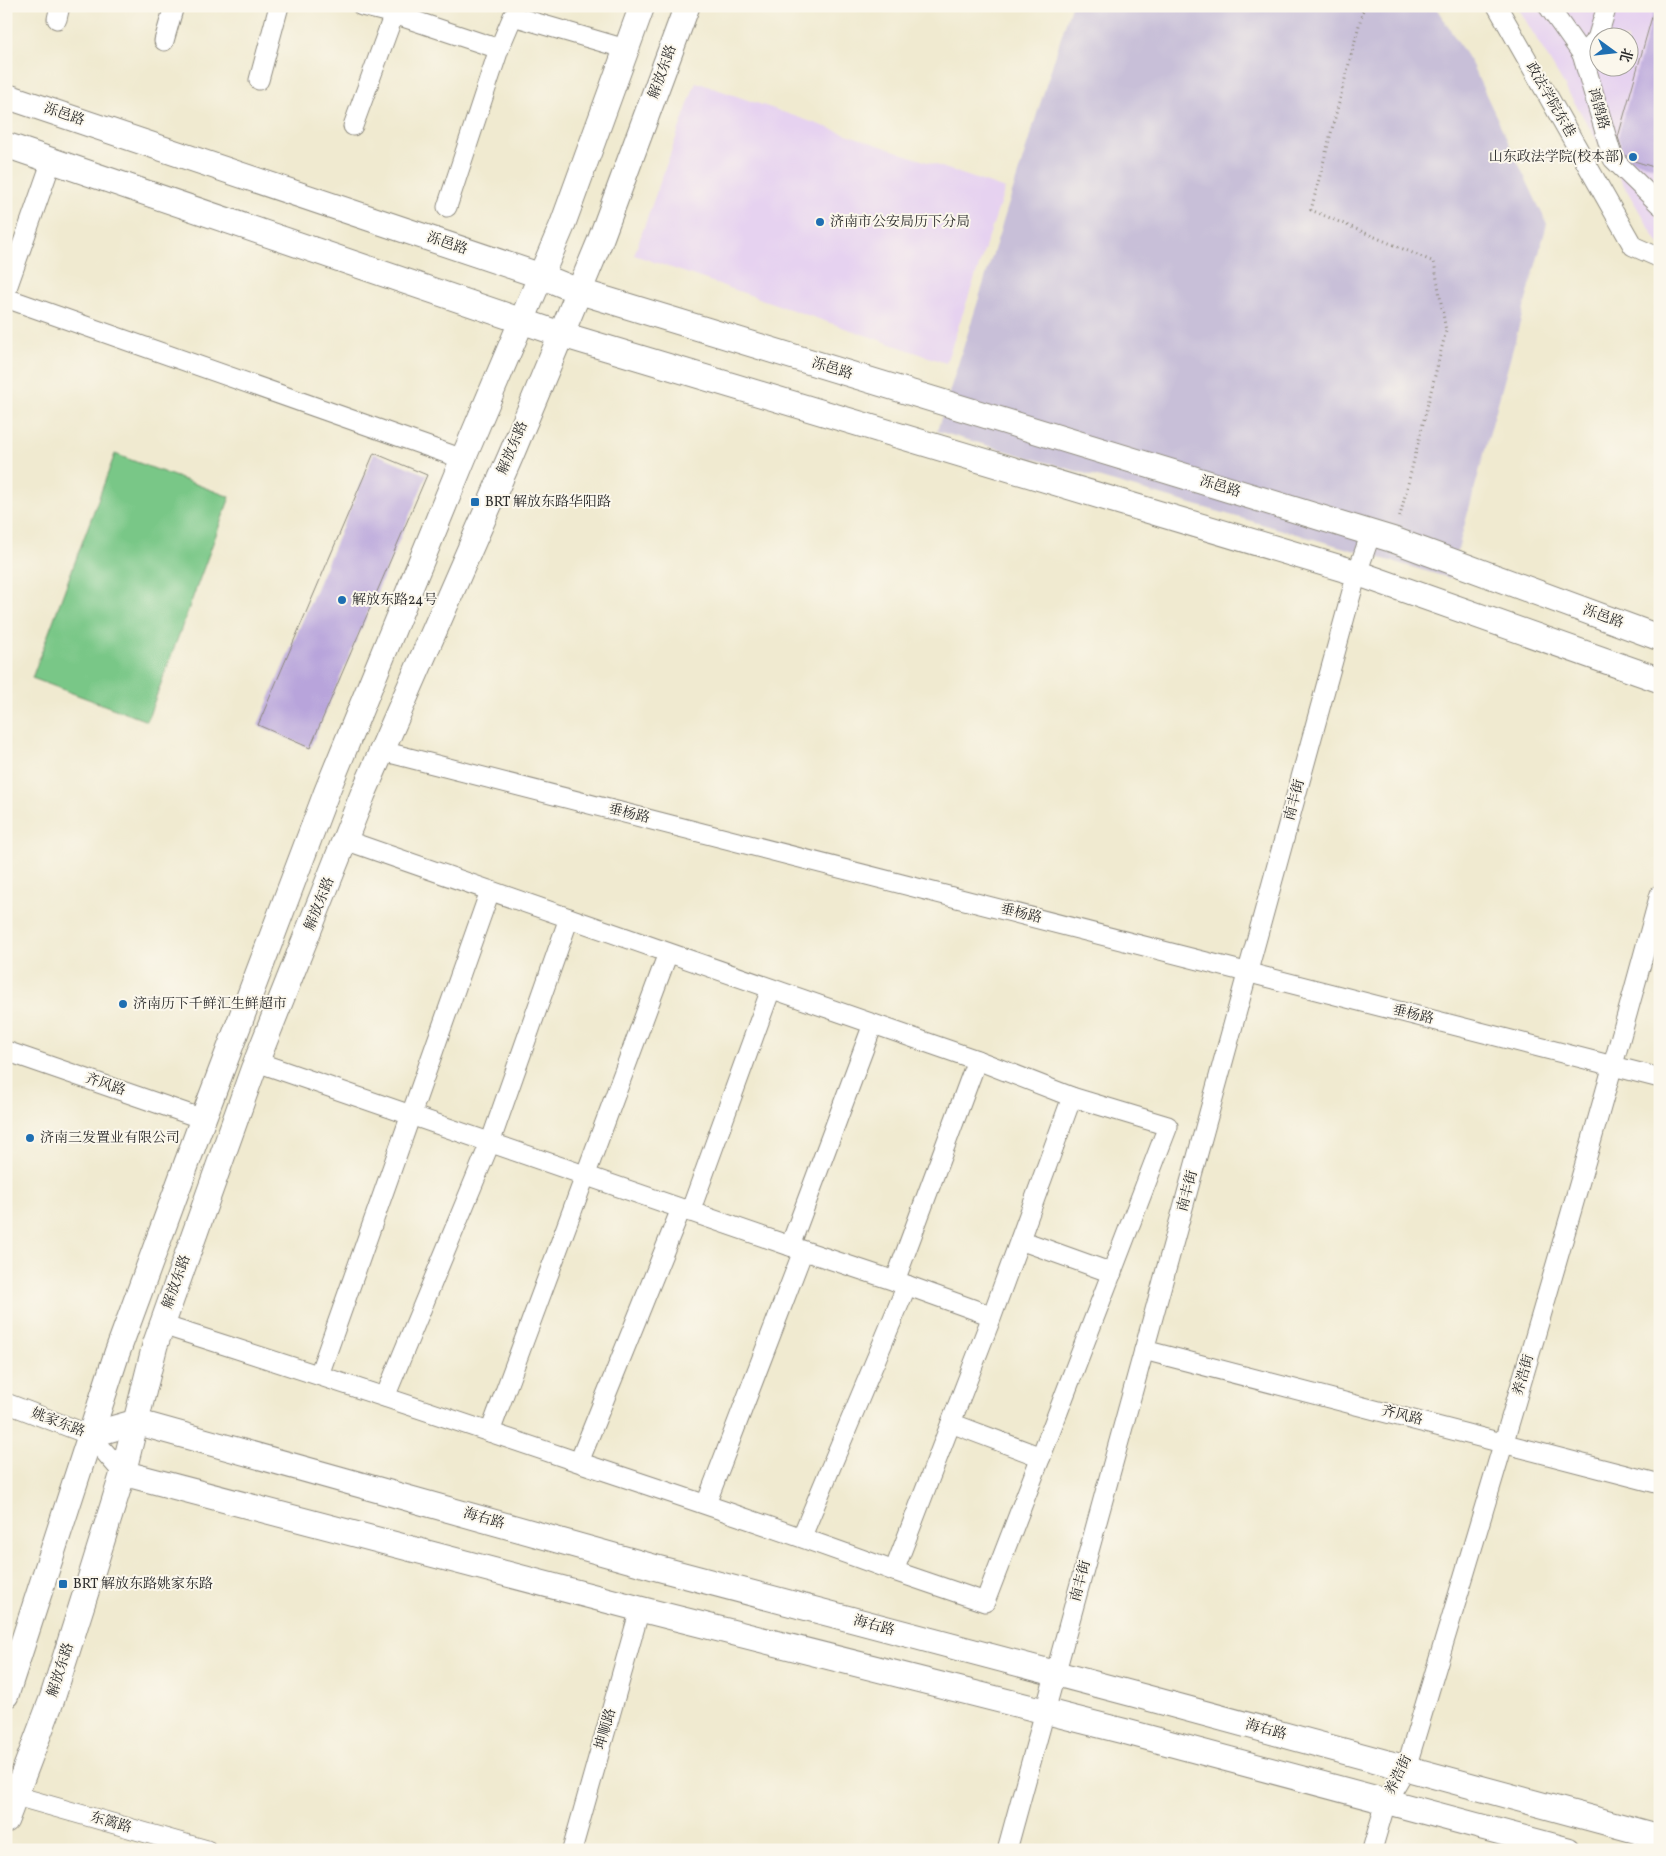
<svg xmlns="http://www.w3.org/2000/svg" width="1666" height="1856" font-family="Vollkorn,'Noto Serif SC',serif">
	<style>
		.built { fill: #e6d2f0; fill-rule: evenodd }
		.industrial { fill: #c8bfd8 }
		.green { fill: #79c787; stroke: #527959 }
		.building { fill: #b8a4db }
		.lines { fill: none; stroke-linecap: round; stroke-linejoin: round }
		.minor-casing { stroke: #8e8a7e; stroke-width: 21 }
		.major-casing { stroke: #8e8a7e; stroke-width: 27 }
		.path { stroke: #8e8a7e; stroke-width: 3; stroke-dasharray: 1 4; stroke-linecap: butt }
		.minor { stroke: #fff; stroke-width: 19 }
		.major { stroke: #fff; stroke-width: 25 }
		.poi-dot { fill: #1f6fb2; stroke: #fbf7ec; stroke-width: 2 }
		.labels { text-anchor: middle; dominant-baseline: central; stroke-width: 4; stroke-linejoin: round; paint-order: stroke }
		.street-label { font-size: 14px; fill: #2b2b2b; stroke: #fbf7ec }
		.poi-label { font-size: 14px; fill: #2b2b2b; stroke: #fbf7ec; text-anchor: start }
	</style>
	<rect width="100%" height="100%" fill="#fbf7ec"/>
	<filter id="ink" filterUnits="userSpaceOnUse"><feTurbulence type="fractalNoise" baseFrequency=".02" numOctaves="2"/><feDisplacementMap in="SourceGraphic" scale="10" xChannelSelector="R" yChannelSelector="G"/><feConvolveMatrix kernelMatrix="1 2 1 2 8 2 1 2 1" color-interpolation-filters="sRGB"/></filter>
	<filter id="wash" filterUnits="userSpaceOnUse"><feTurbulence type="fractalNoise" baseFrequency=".0096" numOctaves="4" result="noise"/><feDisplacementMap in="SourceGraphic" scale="20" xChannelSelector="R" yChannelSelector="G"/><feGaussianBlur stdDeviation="1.12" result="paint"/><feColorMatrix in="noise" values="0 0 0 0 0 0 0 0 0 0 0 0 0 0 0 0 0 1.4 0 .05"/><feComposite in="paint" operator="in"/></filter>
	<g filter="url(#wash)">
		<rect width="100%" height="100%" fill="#f0ead0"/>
		<g class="built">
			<path d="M1517 6H1660V246ZM1598 38H1628V68H1598Z"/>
			<polygon points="696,82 1005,189 946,363 634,255"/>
		</g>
		<polygon class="industrial" points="1071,6 1435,6 1471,63 1547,224 1450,578 937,431"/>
		<polygon class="green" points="115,454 230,497 147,721 32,678"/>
		<g id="blocks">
			<g class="building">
				<polygon points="1655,6 1660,6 1660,169 1631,160 1623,153 1618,137"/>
				<polygon points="374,453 427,475 310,748 258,725"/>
			</g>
		</g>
	</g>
	<g filter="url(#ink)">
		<use href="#blocks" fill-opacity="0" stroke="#8e8a7e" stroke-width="1"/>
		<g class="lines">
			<defs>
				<g id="minor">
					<polyline points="362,6 394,14 396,6"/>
					<polyline points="1497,6 1633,246 1660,258"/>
					<polyline points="1548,6 1582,54 1613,159 1660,205"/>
					<polyline points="57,19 60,6"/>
					<polyline points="164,41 174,6"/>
					<polyline points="1582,54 1597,39 1607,6"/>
					<polyline points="259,80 279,6"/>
					<polyline points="353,126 394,14 499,49"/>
					<polyline points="447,207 499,49 513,16 626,49"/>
					<polyline points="6,291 52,160"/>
					<polyline points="6,298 463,459"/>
					<polyline points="382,751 1660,1078"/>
					<polyline points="345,840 977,1060 1072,1097"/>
					<polyline points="6,1051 203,1119"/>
					<polyline points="257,1062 790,1246 895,1281 992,1316 894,1571 985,1602 1168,1126 1072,1097 992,1316"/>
					<polyline points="690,1212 771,989"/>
					<polyline points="1020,1240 1112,1273"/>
					<polyline points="790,1246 873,1024"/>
					<polyline points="895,1281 977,1060"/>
					<path d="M162 1325C301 1369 440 1415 578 1462 684 1497 789 1532 894 1571"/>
					<polyline points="1144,1350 1660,1484"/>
					<polyline points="319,1375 490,891"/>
					<polyline points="385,1397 490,1143 569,918"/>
					<polyline points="6,1403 90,1435 123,1473"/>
					<polyline points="951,1423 1041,1457"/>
					<polyline points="490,1432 668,953"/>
					<polyline points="579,1462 681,1209"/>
					<polyline points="706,1504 803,1251"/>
					<polyline points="802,1536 907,1285"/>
					<polyline points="16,1796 207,1850"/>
					<polyline points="572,1850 640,1609"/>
					<polyline points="1007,1850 1357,573 1371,533"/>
					<path d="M1372 1850 1386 1802 1406 1768C1494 1477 1581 1187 1660 894"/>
				</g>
				<g id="major">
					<polyline points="6,96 541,276 578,291 1394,540 1660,638"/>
					<polyline points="6,145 560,334 1357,573 1660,680"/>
					<polyline points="90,1435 136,1422 657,1568 1133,1694 1660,1837"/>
					<polyline points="123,1473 640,1609 1127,1732 1568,1850"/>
					<polyline points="6,1695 117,1353 203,1119 327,791 463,459 562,226 642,6"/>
					<polyline points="6,1820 52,1699 86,1592 123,1473 155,1345 253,1070 363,794 511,455 600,241 687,6"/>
				</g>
			</defs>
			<use href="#minor" class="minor-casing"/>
			<use href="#major" class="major-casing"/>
			<polyline class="path" points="1364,6 1311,210 1434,262 1446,331 1399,520"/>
			<use href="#minor" class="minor"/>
			<use href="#major" class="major"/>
		</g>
	</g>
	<g class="poi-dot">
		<circle cx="1633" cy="157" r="5"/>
		<circle cx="820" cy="222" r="5"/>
		<rect x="470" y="497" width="10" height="10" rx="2.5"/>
		<circle cx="342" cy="600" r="5"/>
		<circle cx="123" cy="1004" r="5"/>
		<circle cx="30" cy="1138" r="5"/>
		<rect x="58" y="1579" width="10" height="10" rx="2.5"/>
	</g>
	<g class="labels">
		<g class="street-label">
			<text transform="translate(663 72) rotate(-70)">解放东路</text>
			<text transform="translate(1550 100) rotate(60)">政法学院东巷</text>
			<text transform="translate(1598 109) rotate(74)">鸿鹄路</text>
			<text transform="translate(64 115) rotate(19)">泺邑路</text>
			<text transform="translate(447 244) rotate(19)">泺邑路</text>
			<text transform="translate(832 369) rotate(17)">泺邑路</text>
			<text transform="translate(513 448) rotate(-67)">解放东路</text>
			<text transform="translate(1220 487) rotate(17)">泺邑路</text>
			<text transform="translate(1603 617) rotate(20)">泺邑路</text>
			<text transform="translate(1295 800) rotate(-75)">南丰街</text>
			<text transform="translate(629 814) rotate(14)">垂杨路</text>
			<text transform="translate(320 904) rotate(-68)">解放东路</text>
			<text transform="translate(1021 914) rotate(14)">垂杨路</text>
			<text transform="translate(1413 1015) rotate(14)">垂杨路</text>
			<text transform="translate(105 1085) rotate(19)">齐风路</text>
			<text transform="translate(1188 1191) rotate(-75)">南丰街</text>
			<text transform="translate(177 1282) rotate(-70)">解放东路</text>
			<text transform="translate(1524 1375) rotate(-74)">养浩街</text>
			<text transform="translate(1402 1416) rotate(14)">齐风路</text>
			<text transform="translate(58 1423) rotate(21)">姚家东路</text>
			<text transform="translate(484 1519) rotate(16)">海右路</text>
			<text transform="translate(1081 1581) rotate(-75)">南丰街</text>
			<text transform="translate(874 1626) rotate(15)">海右路</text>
			<text transform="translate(61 1670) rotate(-72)">解放东路</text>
			<text transform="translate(606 1729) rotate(-74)">坤顺路</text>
			<text transform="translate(1266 1730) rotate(15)">海右路</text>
			<text transform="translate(1399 1775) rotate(-64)">养浩街</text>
			<text transform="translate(111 1823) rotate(16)">东篱路</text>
		</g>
		<g class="poi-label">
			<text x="1623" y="157" text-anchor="end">山东政法学院(校本部)</text>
			<text x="830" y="222">济南市公安局历下分局</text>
			<text x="485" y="502">BRT 解放东路华阳路</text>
			<text x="352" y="600">解放东路24号</text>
			<text x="133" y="1004">济南历下千鲜汇生鲜超市</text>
			<text x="40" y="1138">济南三发置业有限公司</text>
			<text x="73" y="1584">BRT 解放东路姚家东路</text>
		</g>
	</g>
	<rect width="1666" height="1856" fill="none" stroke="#fbf7ec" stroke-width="25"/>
	<g transform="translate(1614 52) rotate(105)"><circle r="24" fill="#fbf7ec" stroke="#a8a59f"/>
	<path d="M0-4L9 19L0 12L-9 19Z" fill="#1f6fb2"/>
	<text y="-8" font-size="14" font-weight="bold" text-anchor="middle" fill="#2b2b2b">北</text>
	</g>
</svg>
